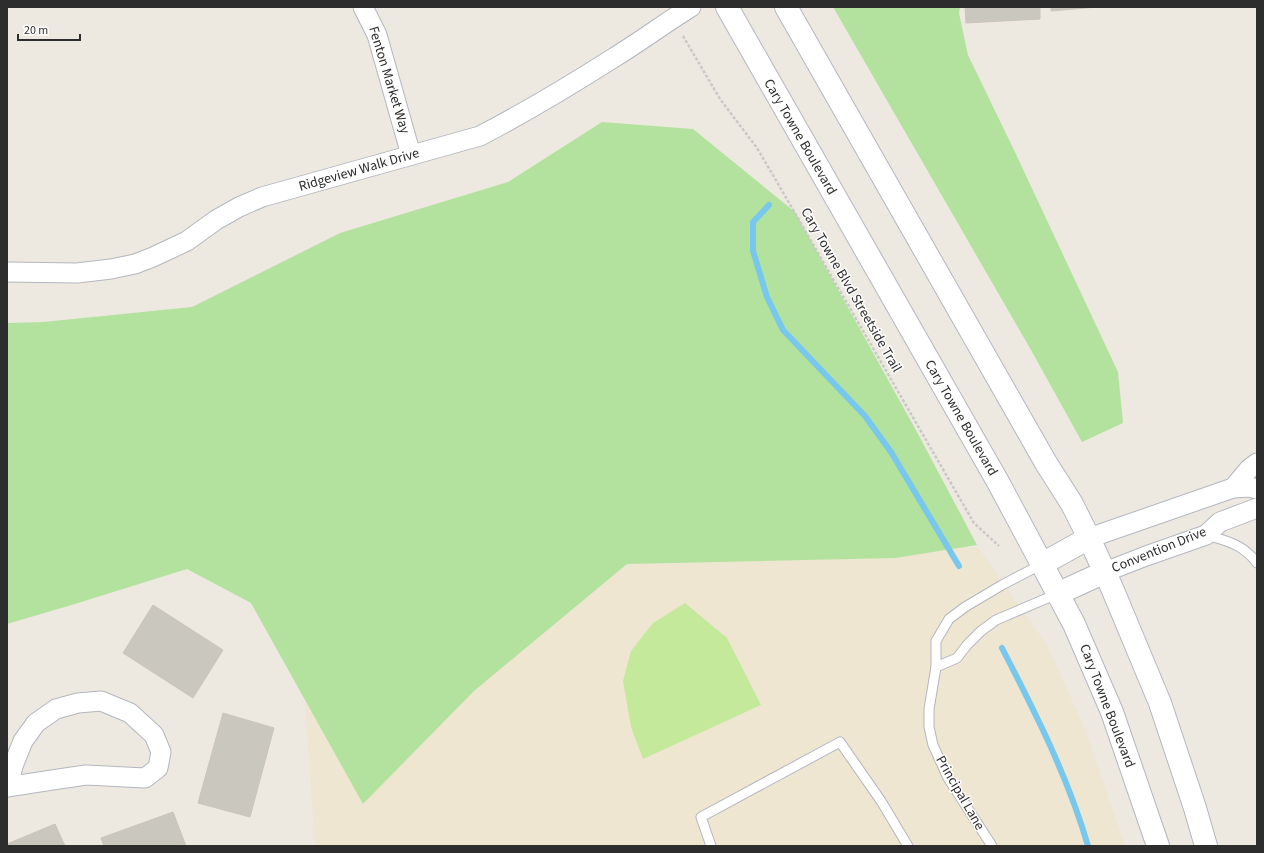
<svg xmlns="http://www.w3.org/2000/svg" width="1264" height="853" font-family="'Source Sans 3',sans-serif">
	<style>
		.education { fill: #eee6d1 }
		.green { fill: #b3e29f }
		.pitch { fill: #c4e99b }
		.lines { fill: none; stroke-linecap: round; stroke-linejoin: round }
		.stream { stroke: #78c7ec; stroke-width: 6 }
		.building { fill: #cac7be; stroke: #cac5ba }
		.service-casing { stroke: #b3b6c0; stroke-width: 11 }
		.minor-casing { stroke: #b3b6c0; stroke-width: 21 }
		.secondary-casing { stroke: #b3b6c0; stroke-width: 24 }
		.path { stroke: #c8c8c8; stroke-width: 2.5; stroke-dasharray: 3 2; stroke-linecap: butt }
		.service { stroke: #fff; stroke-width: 9 }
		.minor { stroke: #fff; stroke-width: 19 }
		.secondary { stroke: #fff; stroke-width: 22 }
		.labels { text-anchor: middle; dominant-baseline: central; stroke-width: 3; stroke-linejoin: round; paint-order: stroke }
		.street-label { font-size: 14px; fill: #2d2d2d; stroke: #fff }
	</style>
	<rect width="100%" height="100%" fill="#eee9e0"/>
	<polygon class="education" points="978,547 1048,647 1085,729 1125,846 315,846 295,562"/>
	<g class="green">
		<polygon points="833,7 960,7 959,13 968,55 1014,150 1118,372 1123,423 1082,442 1031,350"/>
		<polygon points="602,122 693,129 795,212 917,432 977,545 895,558 627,564 474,691 363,804 251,603 187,569 75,604 7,624 7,323 43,322 192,307 340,233 508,182"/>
	</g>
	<polygon class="pitch" points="685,603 727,638 761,705 643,759 631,727 623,681 631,651 653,623"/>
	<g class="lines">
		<g class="stream">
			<polyline points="769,205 753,222 753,251 767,297 783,330 865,416 891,452 959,566"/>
			<path d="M1002 648C1035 712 1068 777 1088 846"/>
		</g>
	</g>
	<g class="building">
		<polygon points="965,7 1040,7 1040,19 966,23"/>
		<polygon points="1051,7 1097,7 1051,11"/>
		<polygon points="153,605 223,650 193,698 123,653"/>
		<polygon points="223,713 274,728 250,817 198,803"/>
		<polygon points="173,812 186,846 104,846 101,838"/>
		<polygon points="55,824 65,846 7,846 7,844"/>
	</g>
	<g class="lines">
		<defs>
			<g id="service">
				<path d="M1206 535C1227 541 1243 544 1257 563"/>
				<polyline points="936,667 957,658 967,645 981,631 996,620 1057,594"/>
				<polyline points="711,846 701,817 840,742 881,801 908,846"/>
				<polyline points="992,846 948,778 933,745 929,727 929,709 936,667 936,641 949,619 965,607 1002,585 1042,564"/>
			</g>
			<g id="minor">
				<polyline points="363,7 377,35 411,155"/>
				<path d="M7 272 77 273 111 269 135 264 153 257 187 241 216 220 239 207 262 197 480 136C526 112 571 85 615 57 641 41 665 23 691 7"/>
				<polyline points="1233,488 1249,469 1257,463"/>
				<polyline points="1089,538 1233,488 1249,487 1257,489"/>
				<polyline points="1105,572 1146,556 1206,535 1220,522 1257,508"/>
				<polyline points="7,787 52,780 86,775 145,778 158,768 161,752 154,735 130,713 101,701 78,703 56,709 36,723 23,741 13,766 8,787"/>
			</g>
			<g id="secondary">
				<polyline points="727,7 998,482 1074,624 1112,712 1158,846"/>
				<polyline points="786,7 1046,463 1072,504 1089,538 1112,588 1160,703 1195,808 1206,846"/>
				<polyline points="1042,564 1089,538"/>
				<polyline points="1057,594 1105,572"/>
			</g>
		</defs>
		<use href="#service" class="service-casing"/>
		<use href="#minor" class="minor-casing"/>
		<use href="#secondary" class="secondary-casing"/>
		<polyline class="path" points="683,36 720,99 757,148 777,182 974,523 999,546"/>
		<use href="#service" class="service"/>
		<use href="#minor" class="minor"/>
		<use href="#secondary" class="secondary"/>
	</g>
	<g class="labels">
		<g class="street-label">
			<text transform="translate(389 80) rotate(73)">Fenton Market Way</text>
			<text transform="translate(800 137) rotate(60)">Cary Towne Boulevard</text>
			<text transform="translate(359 170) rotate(-16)">Ridgeview Walk Drive</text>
			<text transform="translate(851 290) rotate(60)">Cary Towne Blvd Streetside Trail</text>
			<text transform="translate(961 418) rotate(60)">Cary Towne Boulevard</text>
			<text transform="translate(1159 550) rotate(-22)">Convention Drive</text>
			<text transform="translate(1107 706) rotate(69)">Cary Towne Boulevard</text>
			<text transform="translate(960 793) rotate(60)">Principal Lane</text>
		</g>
	</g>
	<rect width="1264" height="853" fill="none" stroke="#2d2d2d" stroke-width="16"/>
	<path d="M18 34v6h62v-6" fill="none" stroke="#2d2d2d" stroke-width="2"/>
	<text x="24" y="34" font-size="12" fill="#2d2d2d" stroke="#ffffff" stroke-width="3" paint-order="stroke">20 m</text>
</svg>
